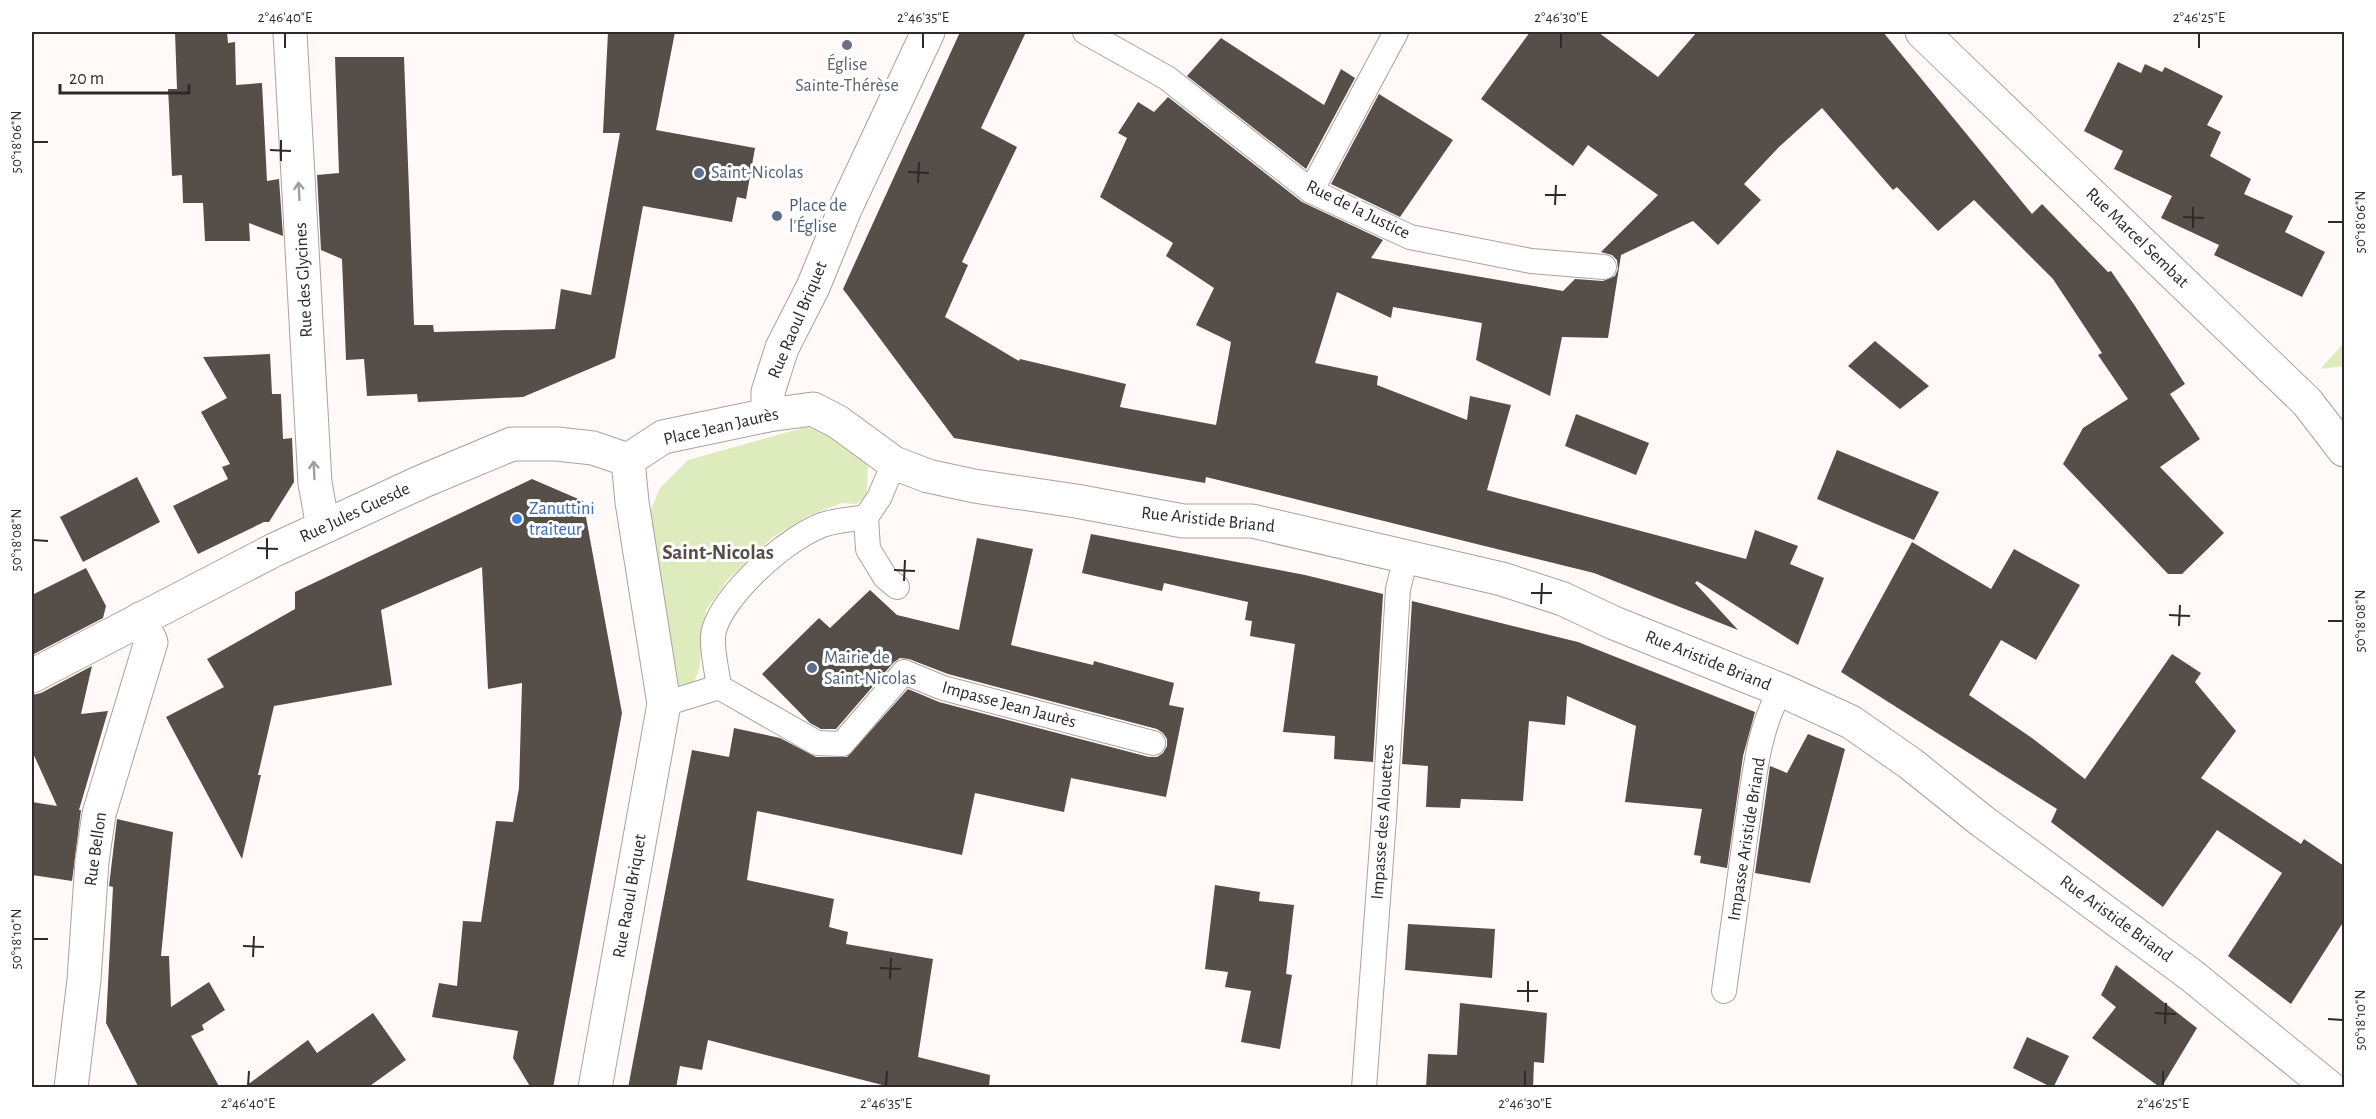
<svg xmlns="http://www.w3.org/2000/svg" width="2376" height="1119" font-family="'Alegreya Sans',sans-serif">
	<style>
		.green { fill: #deecbd }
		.building { fill: #564e48 }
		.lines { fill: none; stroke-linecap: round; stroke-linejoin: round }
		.lane-casing { stroke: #aca19c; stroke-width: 26 }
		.street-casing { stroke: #aca19c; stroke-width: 35 }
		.secondary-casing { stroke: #aca19c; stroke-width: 35 }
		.lane { stroke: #fff; stroke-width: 24 }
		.street { stroke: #fff; stroke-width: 33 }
		.secondary { stroke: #fff; stroke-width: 33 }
		.oneway { stroke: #a19f9f }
		.ticks { fill: none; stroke: #2f2a29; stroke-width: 2 }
		.worship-dot { fill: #6b7280; stroke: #fff; stroke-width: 2 }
		.service-dot { fill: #5c6f8a; stroke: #fff; stroke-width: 2 }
		.shop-dot { fill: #3f7fe0; stroke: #fff; stroke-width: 2 }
		.labels { text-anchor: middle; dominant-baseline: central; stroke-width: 6; stroke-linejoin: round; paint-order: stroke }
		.worship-label { font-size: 18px; fill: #5b616d; stroke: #fff }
		.service-label { font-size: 18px; fill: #4e5e75; stroke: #fff; text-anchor: start }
		.street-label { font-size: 18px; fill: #2f2a29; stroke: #fff }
		.shop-label { font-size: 18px; fill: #366cbe; stroke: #fff; text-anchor: start }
		.quarter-label { font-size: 21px; font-weight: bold; fill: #574d49; stroke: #fff }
		.neatline { fill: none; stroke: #2f2a29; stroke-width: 2 }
		.ticks-label { font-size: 15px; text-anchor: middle; fill: #2f2a29 }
	</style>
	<rect width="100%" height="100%" fill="#fffaf8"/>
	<g class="green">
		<polygon points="2344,343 2344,366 2320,369"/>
		<polygon points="806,427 840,434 868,463 867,496 856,504 842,503 808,516 773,537 729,578 706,610 699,670 694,682 679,685 658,578 649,514 660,488 688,460"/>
	</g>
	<g class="building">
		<polygon points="175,32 227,32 228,43 235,42 236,85 262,83 267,181 279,179 283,236 249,223 250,241 205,241 203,203 183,203 182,175 172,176 169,107 168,89 177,89"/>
		<polygon points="608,32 675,32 656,130 755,148 746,199 737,197 732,222 643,206 615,358 523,397 418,402 417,394 367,396 364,359 346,360 342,259 321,250 317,175 339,173 335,57 404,57 414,325 433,325 434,332 555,329 561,289 591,295 620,133 603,133"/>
		<polygon points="960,32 1026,32 981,128 1017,147 962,262 968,265 945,317 1019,361 1020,359 1126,384 1120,407 1216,425 1231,342 1196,325 1214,288 1166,256 1173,243 1100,197 1127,138 1118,133 1138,102 1154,112 1168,97 1302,202 1383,240 1371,258 1563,291 1575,279 1603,281 1615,276 1618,269 1617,260 1612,255 1601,252 1658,195 1588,145 1573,166 1481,99 1530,32 1598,32 1658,77 1697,32 1883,32 2032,214 2042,204 2108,272 2111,271 2135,306 2185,384 2170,394 2200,439 2160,467 2224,533 2182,574 2168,574 2063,464 2083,428 2128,399 2098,355 2102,353 2053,279 1974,200 1938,231 1897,187 1893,190 1822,108 1779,147 1744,184 1761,200 1718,245 1693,221 1621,255 1608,338 1562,337 1550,396 1476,360 1482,323 1393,307 1391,318 1337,292 1315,363 1378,376 1377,385 1467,420 1470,396 1511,405 1487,490 1746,559 1755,530 1798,546 1790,564 1824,578 1798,645 1697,581 1695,583 1738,630 1594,573 1206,477 1205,483 954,438 843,289"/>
		<polygon points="1221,38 1324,105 1341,69 1355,78 1306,169 1187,76"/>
		<polygon points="2118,62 2141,73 2145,64 2162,72 2165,67 2223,96 2207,125 2221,132 2210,156 2251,179 2244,194 2293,216 2285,232 2325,252 2302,297 2214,255 2219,245 2161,218 2172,196 2114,169 2123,151 2084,131"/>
		<polygon points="1379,94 1453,140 1400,217 1331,184"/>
		<polygon points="1875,341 1929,386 1900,409 1848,366"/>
		<polygon points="270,354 272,394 281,394 283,439 292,438 294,482 269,522 264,522 198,554 173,506 228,479 222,467 230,464 201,412 227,398 203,357"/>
		<polygon points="1576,414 1649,443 1636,475 1565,446"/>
		<polygon points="1837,450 1939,492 1914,540 1817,499"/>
		<polygon points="137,477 160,522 83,562 60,517"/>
		<polygon points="532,479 583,501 622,713 553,1088 531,1088 513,1058 518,1031 432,1017 439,983 457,986 463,921 481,922 496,821 513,822 519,788 522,683 488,689 482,567 381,610 392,685 274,706 258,775 261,775 242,859 166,717 224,687 207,659 295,609 295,592"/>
		<polygon points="1091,534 1305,575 1383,594 1373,762 1334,759 1335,736 1283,732 1295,644 1250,636 1252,621 1245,620 1248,602 1164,583 1162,591 1082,573"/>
		<polygon points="977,538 1033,549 1011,645 1093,665 1094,661 1174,683 1169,705 1184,708 1166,797 1071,778 1064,812 975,793 962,855 757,811 747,880 834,899 829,927 848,932 846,944 933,959 918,1057 990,1075 989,1088 894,1088 708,1040 702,1070 680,1066 676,1088 628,1088 692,750 729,757 734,728 780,738 816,757 847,757 908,689 939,702 1149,757 1157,757 1163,753 1167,746 1167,739 1163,733 1157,729 948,674 909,659 900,658 893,663 836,729 821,729 810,723 762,674 819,618 830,628 870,590 897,615 959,630"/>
		<polygon points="1912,542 1991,589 2014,549 2080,585 2036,660 2001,640 1969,695 2032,738 2085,779 2172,654 2201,673 2195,682 2236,731 2201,778 2301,844 2304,839 2344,866 2344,921 2291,1004 2228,956 2282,873 2217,830 2163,907 2051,822 2057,809 1841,672"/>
		<polygon points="86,568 106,606 103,618 32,655 32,595"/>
		<polygon points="1412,601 1578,642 1755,712 1743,756 1727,868 1700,863 1701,856 1694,855 1702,809 1625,802 1636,726 1567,696 1565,725 1529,721 1523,801 1461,799 1460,808 1426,807 1428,766 1402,764"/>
		<polygon points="92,666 81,714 108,711 79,810 81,810 72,881 32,875 32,802 57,806 32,751 32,695 41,693"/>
		<polygon points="1808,734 1845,749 1810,883 1755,873 1770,766 1787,773"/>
		<polygon points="117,819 173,832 161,956 169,956 171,1007 209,982 225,1010 202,1025 204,1030 191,1036 220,1088 139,1088 106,1023 113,887 109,886"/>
		<polygon points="1215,885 1260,892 1259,901 1294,905 1286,974 1292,975 1280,1049 1241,1042 1251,991 1225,987 1228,972 1205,969"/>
		<polygon points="1408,924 1495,929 1492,978 1405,970"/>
		<polygon points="2116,965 2197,1028 2161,1088 2092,1038 2116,1007 2101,995"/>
		<polygon points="1460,1003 1547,1013 1544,1063 1534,1062 1533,1088 1426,1088 1428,1054 1457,1055"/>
		<polygon points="373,1013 406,1060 367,1088 243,1088 308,1040 317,1053"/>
		<polygon points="2027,1037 2069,1056 2053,1088 2013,1068"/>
	</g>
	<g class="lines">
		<defs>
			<g id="lane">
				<polyline points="1085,32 1167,78 1311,191 1410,237 1531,261 1604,267"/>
				<polyline points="1311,191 1396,32"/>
				<polyline points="894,463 879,498 866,517 868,549 885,577 897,587"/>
				<path d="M719 687C717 671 712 652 713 636 717 598 793 531 829 523 841 520 854 519 866 517"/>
				<polyline points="664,704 719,687 817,743 842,744 904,672 943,688 1153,743"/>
				<path d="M1724 991C1731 938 1739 885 1746 832 1753 787 1757 729 1781 690"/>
				<polyline points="1364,1088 1384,818 1398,589 1406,557"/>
			</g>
			<g id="street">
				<polyline points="290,32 315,483 323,527"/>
				<polyline points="1922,32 2307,402 2344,450"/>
				<polyline points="32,676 274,550 421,482 512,444 557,444 593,448 628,460"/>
				<polyline points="71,1088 84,980 92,861 99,814 151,642 140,619"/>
			</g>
			<g id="secondary">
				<polyline points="768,415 768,392 782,348 813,287 845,209 928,32"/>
				<polyline points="595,1088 664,704 632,502 628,460 663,437 768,415 813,409 838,422 894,463 928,476 974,486 1076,501 1183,521 1252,521 1502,579 1563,599 1614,623 1781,690 1851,722 1911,764 1982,821 2191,975 2330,1088"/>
			</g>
		</defs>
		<use href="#lane" class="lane-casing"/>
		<use href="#street" class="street-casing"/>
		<use href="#secondary" class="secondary-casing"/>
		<use href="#lane" class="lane"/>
		<use href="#street" class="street"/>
		<use href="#secondary" class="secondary"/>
	</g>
	<defs><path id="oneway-shaft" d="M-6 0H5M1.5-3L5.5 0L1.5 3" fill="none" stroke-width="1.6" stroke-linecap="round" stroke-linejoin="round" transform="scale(1.5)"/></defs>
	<g class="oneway">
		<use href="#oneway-shaft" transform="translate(299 191) rotate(-93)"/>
		<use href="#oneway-shaft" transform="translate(314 470) rotate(-93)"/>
	</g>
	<path class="ticks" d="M285 48V33M923 48V33M1561 48V33M2199 48V33M33 142H48M270 150 291 151M281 161V140M908 172 929 173M918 183 919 162M1545 195H1566M1555 205 1556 185M2183 217 2204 218M2328 222H2343M2193 228V207M33 540 48 541M257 548 278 549M267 559V538M894 570 915 571M904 581 905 560M1531 593H1552M1541 604 1542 583M2169 615 2190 616M2328 621H2343M2179 626 2180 605M33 939H48M243 946 264 947M253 957 254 936M880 968 901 969M890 979 891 958M1517 991H1538M1528 1002V981M2155 1013 2176 1014M2328 1019 2343 1020M2165 1024 2166 1003M248 1086 249 1071M886 1086 887 1071M1525 1086V1071M2163 1086V1071"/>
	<circle class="worship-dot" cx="847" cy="45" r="6"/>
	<g class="service-dot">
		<circle cx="699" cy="173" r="6"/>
		<circle cx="777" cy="216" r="6"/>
		<circle cx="812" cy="668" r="6"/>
	</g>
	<circle class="shop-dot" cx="517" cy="519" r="6"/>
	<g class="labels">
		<g class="worship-label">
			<text x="847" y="65">Église<tspan x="847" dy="21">Sainte-Thérèse</tspan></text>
		</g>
		<g class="service-label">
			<text x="711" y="173">Saint-Nicolas</text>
			<text x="789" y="206">Place de<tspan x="789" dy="21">l'Église</tspan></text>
			<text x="824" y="658">Mairie de<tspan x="824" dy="21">Saint-Nicolas</tspan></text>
		</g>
		<g class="street-label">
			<text transform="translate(1358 210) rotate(26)">Rue de la Justice</text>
			<text transform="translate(2137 238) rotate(44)">Rue Marcel Sembat</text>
			<text transform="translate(304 280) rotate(-93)">Rue des Glycines</text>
			<text transform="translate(798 320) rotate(-67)">Rue Raoul Briquet</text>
			<text transform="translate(721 427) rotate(-13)">Place Jean Jaurès</text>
			<text transform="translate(355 513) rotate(-25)">Rue Jules Guesde</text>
			<text transform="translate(1208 520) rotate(6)">Rue Aristide Briand</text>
			<text transform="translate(1708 661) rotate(22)">Rue Aristide Briand</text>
			<text transform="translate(1009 705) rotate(15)">Impasse Jean Jaurès</text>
			<text transform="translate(1383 822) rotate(-86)">Impasse des Alouettes</text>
			<text transform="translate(1747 839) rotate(-81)">Impasse Aristide Briand</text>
			<text transform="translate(96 849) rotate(-82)">Rue Bellon</text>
			<text transform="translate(630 896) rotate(-80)">Rue Raoul Briquet</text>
			<text transform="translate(2116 919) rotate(36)">Rue Aristide Briand</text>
		</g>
		<g class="shop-label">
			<text x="529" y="509">Zanuttini<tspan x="529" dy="21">traiteur</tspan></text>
		</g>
		<g class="quarter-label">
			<text x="718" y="552">Saint-Nicolas</text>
		</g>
	</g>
	<rect width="2376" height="1119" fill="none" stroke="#ffffff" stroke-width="66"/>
	<path d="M60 84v9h129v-9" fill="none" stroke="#2f2a29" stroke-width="3"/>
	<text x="69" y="84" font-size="18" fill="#2f2a29" stroke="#ffffff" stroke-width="4.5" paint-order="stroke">20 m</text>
	<rect x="33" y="33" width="2310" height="1053" class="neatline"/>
	<g class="ticks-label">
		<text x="285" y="22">2°46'40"E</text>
		<text x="923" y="22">2°46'35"E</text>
		<text x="1561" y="22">2°46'30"E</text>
		<text x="2199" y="22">2°46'25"E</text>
		<text transform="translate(16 142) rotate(-90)" y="5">50°18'06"N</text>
		<text transform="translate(2360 222) rotate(-90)" y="5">50°18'06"N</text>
		<text transform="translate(16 540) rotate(-90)" y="5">50°18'08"N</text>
		<text transform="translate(2360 621) rotate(-90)" y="5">50°18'08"N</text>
		<text transform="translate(16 939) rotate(-90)" y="5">50°18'10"N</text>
		<text transform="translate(2360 1020) rotate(-90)" y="5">50°18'10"N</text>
		<text x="248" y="1108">2°46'40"E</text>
		<text x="886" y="1108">2°46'35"E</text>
		<text x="1525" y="1108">2°46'30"E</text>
		<text x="2163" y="1108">2°46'25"E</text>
	</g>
</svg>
